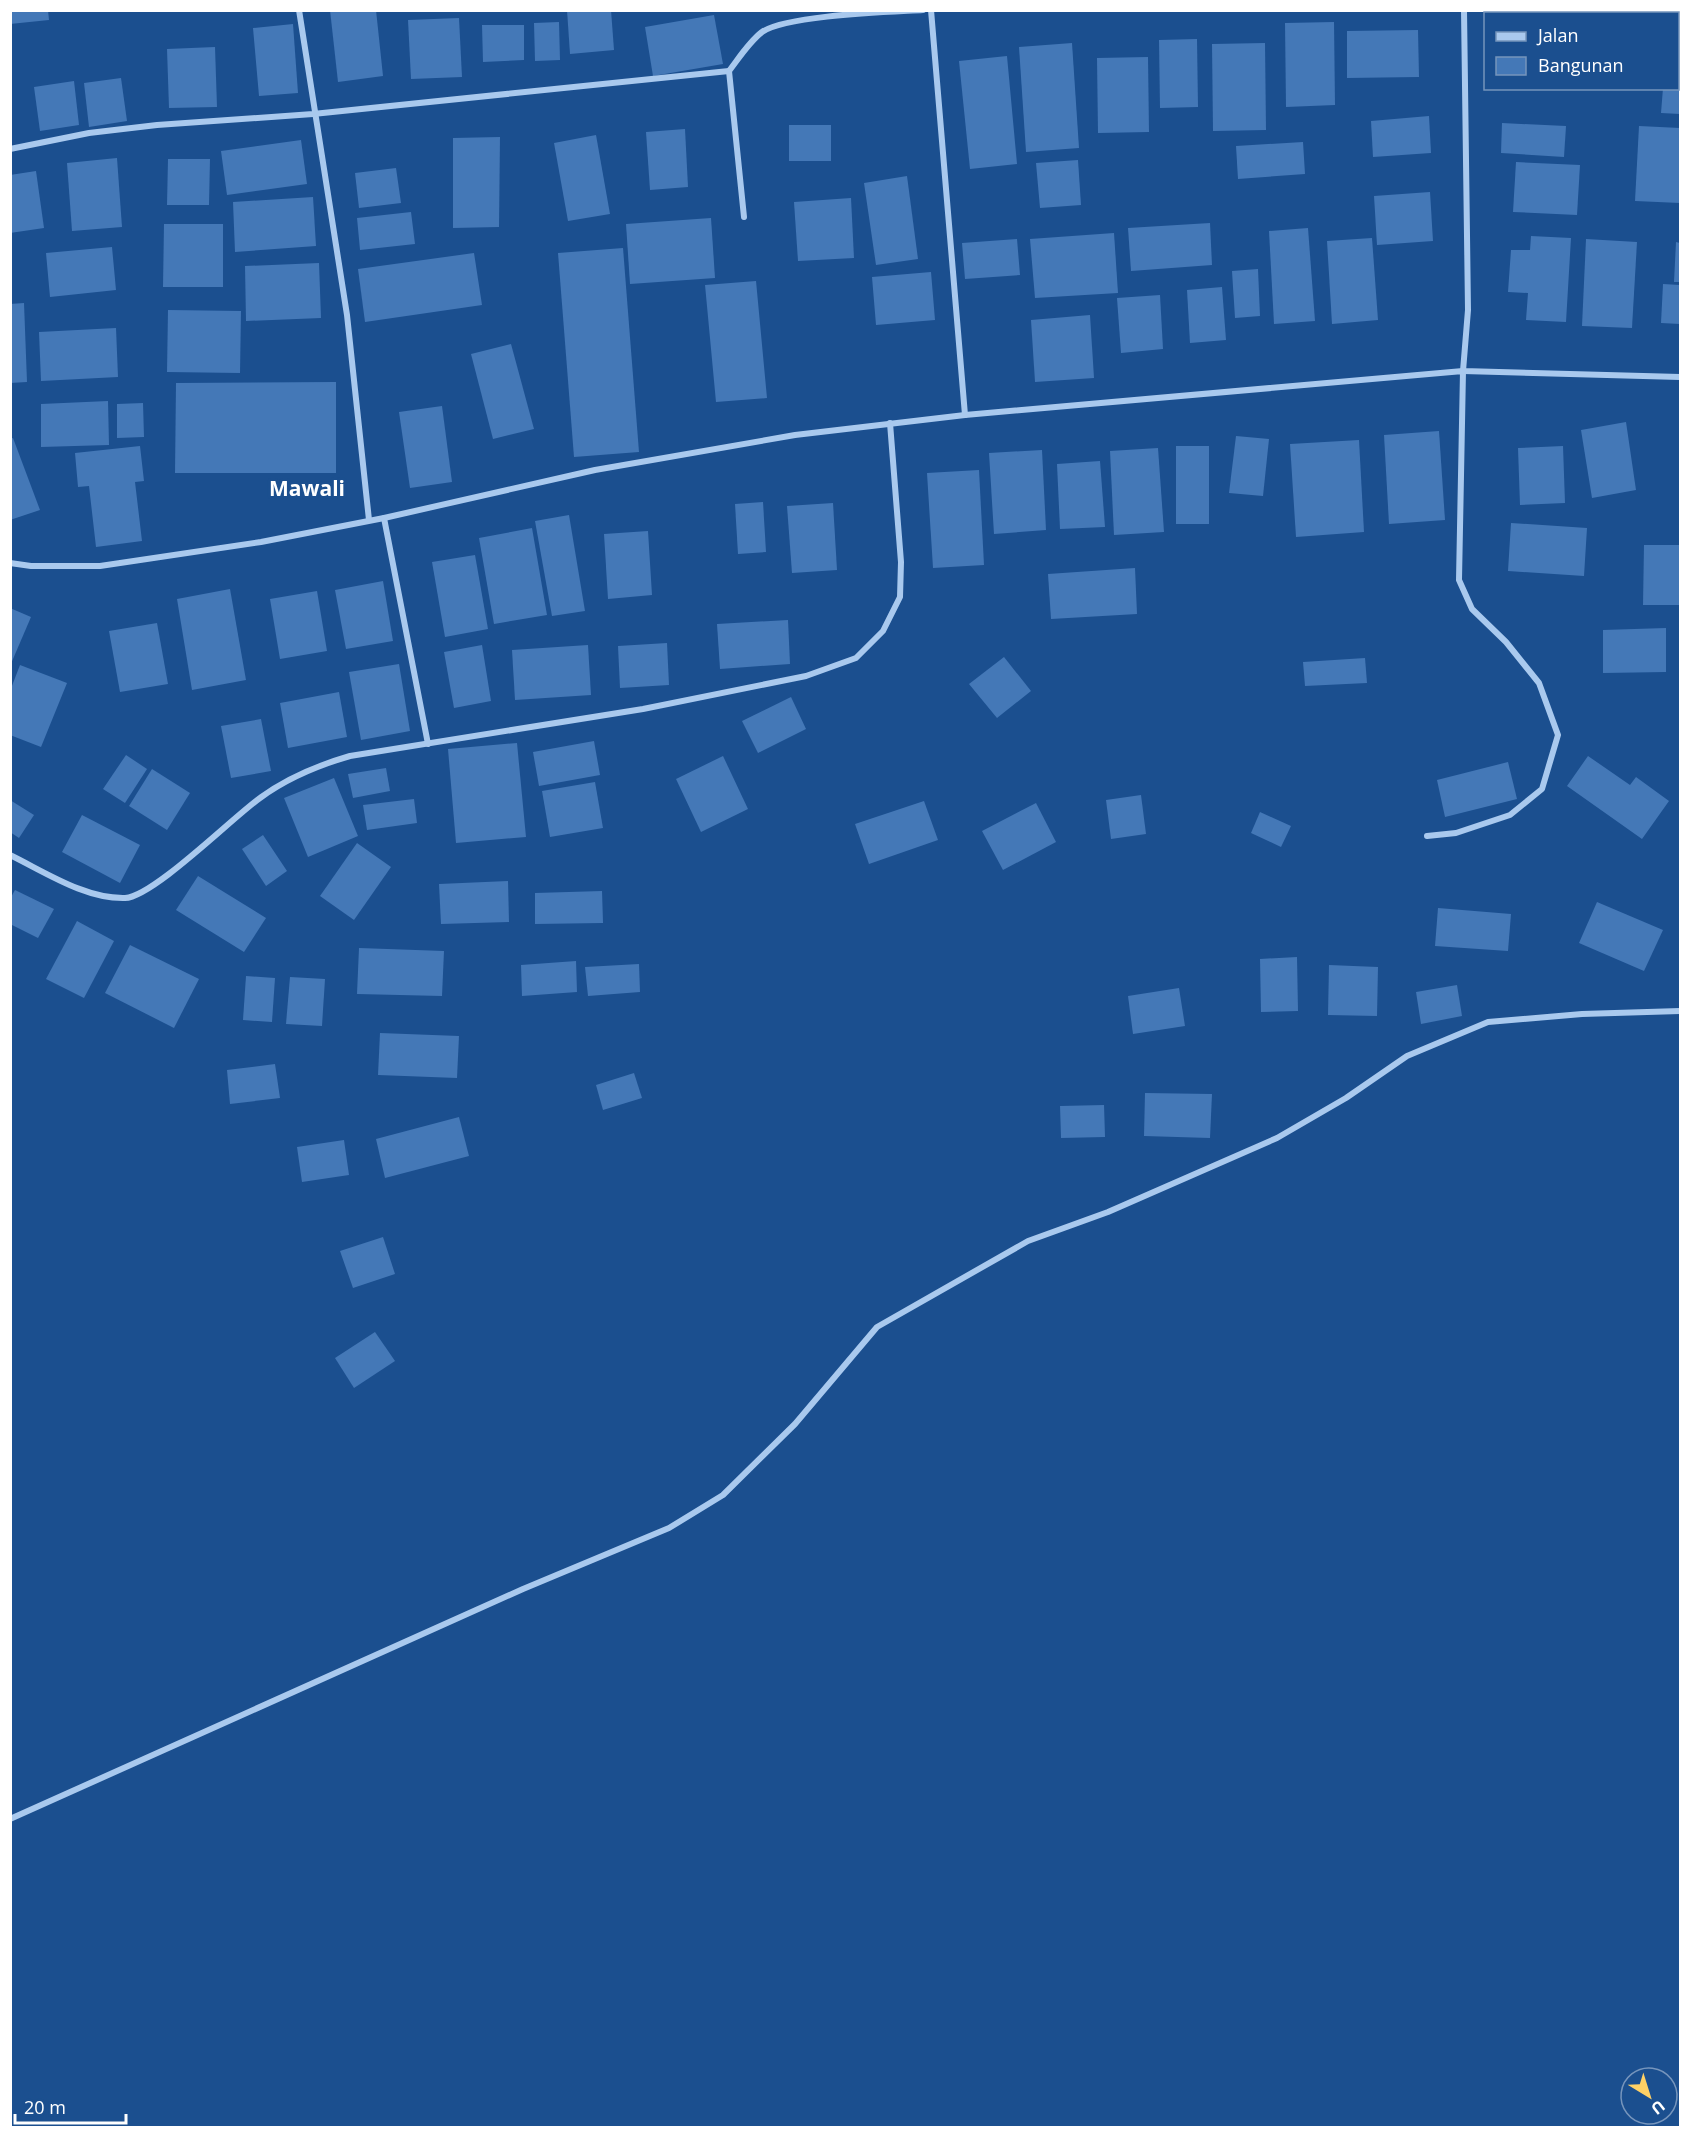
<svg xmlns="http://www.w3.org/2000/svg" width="1691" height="2138" font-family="'Open Sans',sans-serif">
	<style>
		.building { fill: #4478b7 }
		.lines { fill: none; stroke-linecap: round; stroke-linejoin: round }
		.street { stroke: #a9c9ee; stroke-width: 6 }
		.labels { text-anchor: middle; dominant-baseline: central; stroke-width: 6; stroke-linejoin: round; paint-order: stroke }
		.district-label { font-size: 21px; font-weight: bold; fill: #fff; stroke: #1b4f8f }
	</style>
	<rect width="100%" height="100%" fill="#1b4f8f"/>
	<g class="building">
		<polygon points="10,10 48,10 49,20 10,24"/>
		<polygon points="330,10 376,10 383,76 338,82"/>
		<polygon points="567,10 611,10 614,50 570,54"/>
		<polygon points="1511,10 1571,10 1588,11 1588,14 1510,14"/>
		<rect x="1595" y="10" width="71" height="4"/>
		<polygon points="714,15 723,64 653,76 645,27"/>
		<polygon points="459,18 462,77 411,79 408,20"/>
		<polygon points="559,22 560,60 535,61 534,23"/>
		<polygon points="1334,22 1335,105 1286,107 1285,23"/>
		<polygon points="293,24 298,93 259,96 253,28"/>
		<polygon points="482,25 524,25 524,60 483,62"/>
		<polygon points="1418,30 1419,77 1347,78 1347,31"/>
		<polygon points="1197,39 1198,107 1160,108 1159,40"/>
		<polygon points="1072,43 1079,148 1026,152 1019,47"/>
		<polygon points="1265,43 1266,130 1213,131 1212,44"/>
		<polygon points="215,47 217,107 169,108 167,49"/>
		<polygon points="1007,56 1017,164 970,169 959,61"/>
		<polygon points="1148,57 1149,132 1098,133 1097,58"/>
		<polygon points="121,78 127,121 89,127 84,83"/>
		<polygon points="74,81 79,125 40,131 34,87"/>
		<polygon points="1678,81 1680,81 1680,114 1661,113 1663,88 1678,88"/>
		<polygon points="1429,116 1431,153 1373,157 1371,121"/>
		<polygon points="1502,123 1566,126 1564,157 1501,153"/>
		<rect x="789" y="125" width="42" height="36"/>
		<polygon points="1639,126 1680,128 1680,203 1635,201"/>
		<polygon points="685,129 688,187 650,190 646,132"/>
		<polygon points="596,135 610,214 568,221 554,143"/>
		<polygon points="500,137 499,227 453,228 453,138"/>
		<polygon points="301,140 307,184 227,195 221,151"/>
		<polygon points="1303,142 1305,174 1238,179 1236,146"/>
		<polygon points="117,158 122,227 72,231 67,163"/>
		<polygon points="168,159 210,159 209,205 167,205"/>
		<polygon points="1078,160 1081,205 1040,208 1036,163"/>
		<polygon points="1516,162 1580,165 1577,215 1513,212"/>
		<polygon points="396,168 401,203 359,208 355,173"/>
		<polygon points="36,171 44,228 10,233 10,175"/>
		<polygon points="907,176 918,259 876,265 864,183"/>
		<polygon points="1430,192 1433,241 1377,245 1374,196"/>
		<polygon points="313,197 316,246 235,252 233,202"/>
		<polygon points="851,198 854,258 798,261 794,202"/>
		<polygon points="411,212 415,244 360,250 357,218"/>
		<polygon points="711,218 715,278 630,284 626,224"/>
		<polygon points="1210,223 1212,265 1131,271 1128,228"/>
		<polygon points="164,224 223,224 223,287 163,287"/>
		<polygon points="1308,228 1315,321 1274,324 1269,231"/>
		<polygon points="1114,233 1118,293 1035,298 1030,239"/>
		<polygon points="1531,236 1571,238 1566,322 1526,320 1528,293 1508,292 1511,250 1530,250"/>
		<polygon points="1372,238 1378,320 1332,324 1327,241"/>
		<polygon points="1017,239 1020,275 965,279 962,243"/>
		<polygon points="1586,239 1637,242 1632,328 1582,326"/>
		<polygon points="1676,242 1680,243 1680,282 1674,282"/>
		<polygon points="112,247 116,290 50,297 46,253"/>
		<polygon points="623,248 639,452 574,457 558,253"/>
		<polygon points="474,253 482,305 365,322 358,269"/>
		<polygon points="319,263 321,318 246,321 245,266"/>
		<polygon points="1258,269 1260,316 1235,318 1232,271"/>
		<polygon points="931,272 935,320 876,325 872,277"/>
		<polygon points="756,281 767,398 716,402 705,285"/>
		<polygon points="1663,284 1680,285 1680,324 1661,323"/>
		<polygon points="1222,287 1226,340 1190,343 1187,290"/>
		<polygon points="1160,295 1163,349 1121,353 1117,298"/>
		<polygon points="24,303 27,382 10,383 10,304"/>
		<polygon points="168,310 241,311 240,373 167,372"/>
		<polygon points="1090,315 1094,378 1035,382 1031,320"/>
		<polygon points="116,328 118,377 41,381 39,332"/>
		<polygon points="511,344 534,429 493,439 471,354"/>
		<polygon points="336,382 336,473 175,473 176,383"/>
		<polygon points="108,401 109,445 41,447 41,404"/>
		<polygon points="143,403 144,437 117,438 117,404"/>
		<polygon points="442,406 452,482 410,488 399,412"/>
		<polygon points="1626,422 1636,490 1592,498 1581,430"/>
		<polygon points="1439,431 1445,520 1389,524 1384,435"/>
		<polygon points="1236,436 1269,439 1263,496 1229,493"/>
		<polygon points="13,438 40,510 10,520 10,439"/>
		<polygon points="1359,440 1364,532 1296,537 1290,444"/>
		<polygon points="140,446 144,481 135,482 142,541 96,547 89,486 78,487 75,453"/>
		<rect x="1176" y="446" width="33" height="78"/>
		<polygon points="1563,446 1565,503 1520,505 1518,448"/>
		<polygon points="1158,448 1164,532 1114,535 1110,451"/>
		<polygon points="1042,450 1046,530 994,534 989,453"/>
		<polygon points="1100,461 1105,527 1060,529 1057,464"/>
		<polygon points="979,470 984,565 933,568 927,473"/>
		<polygon points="763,502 766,552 738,554 735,504"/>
		<polygon points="833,503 837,570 792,573 787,506"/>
		<polygon points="569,515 585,611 552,616 535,521"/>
		<polygon points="1511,523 1587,528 1584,576 1508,571"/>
		<polygon points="532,528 547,615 494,624 479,538"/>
		<polygon points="648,531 652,595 608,599 604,534"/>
		<polygon points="1644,545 1680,545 1680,605 1643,605"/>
		<polygon points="475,555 488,629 445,637 432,562"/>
		<polygon points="1135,568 1137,614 1051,619 1048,574"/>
		<polygon points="383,581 393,641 346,649 335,590"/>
		<polygon points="230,589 246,680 192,690 177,599"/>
		<polygon points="317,591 327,651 280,659 270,599"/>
		<polygon points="10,608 31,617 10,666"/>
		<polygon points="788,620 790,664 720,669 717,624"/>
		<polygon points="157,623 168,684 120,692 109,631"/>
		<polygon points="1666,628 1666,672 1603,673 1603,630"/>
		<polygon points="667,643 669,685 620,688 618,646"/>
		<polygon points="482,645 491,701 454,708 444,652"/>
		<polygon points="588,645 591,695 515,700 512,650"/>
		<polygon points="1004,657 1031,691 997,718 969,684"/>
		<polygon points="1365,658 1367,683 1305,686 1303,662"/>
		<polygon points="399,664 410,731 361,740 349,672"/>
		<polygon points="20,665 67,683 41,747 10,735 10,691"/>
		<polygon points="339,692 347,737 288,748 280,703"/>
		<polygon points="791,697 806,729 758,753 742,721"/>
		<polygon points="261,719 271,771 231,778 221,726"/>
		<polygon points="594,741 600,775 539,786 533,752"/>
		<polygon points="517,743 526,837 456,843 448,749"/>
		<polygon points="126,755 147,769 125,803 103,789"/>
		<polygon points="723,756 748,809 701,832 676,779"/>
		<polygon points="1588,756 1630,785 1636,777 1669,801 1642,839 1567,786"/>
		<polygon points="1508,762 1517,799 1445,817 1437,780"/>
		<polygon points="386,768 390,791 353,798 348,774"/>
		<polygon points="152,769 190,793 167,830 129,806"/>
		<polygon points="334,778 358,836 308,857 284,798"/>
		<polygon points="595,782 603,828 550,837 542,791"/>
		<polygon points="1141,795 1146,834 1111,839 1106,800"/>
		<polygon points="414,799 417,823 367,830 363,805"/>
		<polygon points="10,800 34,815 19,838 10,832"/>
		<polygon points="924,801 938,840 869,864 855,824"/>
		<polygon points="1036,803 1056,842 1003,870 982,831"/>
		<polygon points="1260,812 1291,826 1281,847 1251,833"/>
		<polygon points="82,815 140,845 120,883 62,852"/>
		<polygon points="263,835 287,871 266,886 242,849"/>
		<polygon points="357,843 391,867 354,920 320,896"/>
		<polygon points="198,876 266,918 244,952 176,910"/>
		<polygon points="508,881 509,922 441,924 439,884"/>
		<polygon points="15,890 54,909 38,938 10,924 10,899"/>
		<polygon points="602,891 603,923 535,924 535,893"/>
		<polygon points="1597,902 1663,930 1644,971 1579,943"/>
		<polygon points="1438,908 1511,914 1508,951 1435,946"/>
		<polygon points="77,921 114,941 84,998 46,979"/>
		<polygon points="130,945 199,979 174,1028 105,993"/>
		<polygon points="359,948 444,951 442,996 357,994"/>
		<polygon points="1297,957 1298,1011 1261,1012 1260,959"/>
		<polygon points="576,961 577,992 522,996 521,965"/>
		<polygon points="639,964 640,992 588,996 585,967"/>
		<polygon points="1329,965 1378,967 1377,1016 1328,1015"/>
		<polygon points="246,976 275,978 272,1022 243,1020"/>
		<polygon points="290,977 325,979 322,1026 286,1024"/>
		<polygon points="1457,985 1462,1016 1421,1024 1416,992"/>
		<polygon points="1179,988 1185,1026 1133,1034 1128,996"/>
		<polygon points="380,1033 459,1036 457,1078 378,1075"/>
		<polygon points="275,1064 280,1098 230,1104 227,1070"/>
		<polygon points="634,1073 642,1098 603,1110 596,1085"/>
		<polygon points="1145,1093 1212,1094 1210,1138 1144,1136"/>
		<polygon points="1104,1105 1105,1137 1061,1138 1060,1106"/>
		<polygon points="459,1117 469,1156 385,1178 376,1139"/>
		<polygon points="344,1140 349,1175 302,1182 297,1147"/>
		<polygon points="383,1237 395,1274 353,1288 340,1251"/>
		<polygon points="375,1332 395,1361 354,1388 335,1358"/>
	</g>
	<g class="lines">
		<g class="street">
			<polyline points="299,10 347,315 369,520"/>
			<polyline points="931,10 965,415"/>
			<polyline points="1464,10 1468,310 1463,371 1680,377"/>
			<polyline points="729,71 744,217"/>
			<path d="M10 149 89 133 157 125 313 114 729 71C739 58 749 42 762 32 787 15 890 12 923 10"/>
			<polyline points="384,518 428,744"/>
			<polyline points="10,563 31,566 100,566 261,542 384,518 595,470 795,435 965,415 1463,371 1459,580 1472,609 1506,642 1539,683 1558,735 1542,789 1510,815 1456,833 1427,836"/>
			<path d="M10 855C45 872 85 899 125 898 153 897 233 817 260 798 287 778 319 765 350 756L643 709 806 676 856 658 883 631 900 597 901 562 890 423"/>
			<polyline points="10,1819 523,1589 669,1528 723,1495 795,1424 877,1327 1028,1241 1108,1212 1277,1138 1346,1098 1407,1056 1488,1022 1582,1014 1680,1011"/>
		</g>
	</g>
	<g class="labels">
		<g class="district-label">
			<text x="307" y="488">Mawali</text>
		</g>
	</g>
	<rect width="1691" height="2138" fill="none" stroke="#ffffff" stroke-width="24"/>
	<rect x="1484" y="12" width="195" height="78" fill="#1b4f8f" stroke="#7695bc" stroke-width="1.5"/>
	<rect x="1496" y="32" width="30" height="9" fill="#a9c9ee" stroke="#7695bc" stroke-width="1.5"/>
	<text x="1538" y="42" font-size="18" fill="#ffffff">Jalan</text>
	<rect x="1496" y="57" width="30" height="18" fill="#4478b7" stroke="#7695bc" stroke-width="1.5"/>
	<text x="1538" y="72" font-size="18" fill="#ffffff">Bangunan</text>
	<g transform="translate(1649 2096) rotate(142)"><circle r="28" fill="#1b4f8f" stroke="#7695bc" stroke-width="1.5"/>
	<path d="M0-4.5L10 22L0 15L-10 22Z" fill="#ffd166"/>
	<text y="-9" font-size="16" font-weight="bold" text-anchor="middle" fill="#ffffff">U</text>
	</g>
	<path d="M15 2114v9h111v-9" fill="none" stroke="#ffffff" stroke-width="3"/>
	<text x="24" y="2114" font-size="18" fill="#ffffff" stroke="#1b4f8f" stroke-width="4.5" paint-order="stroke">20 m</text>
</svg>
